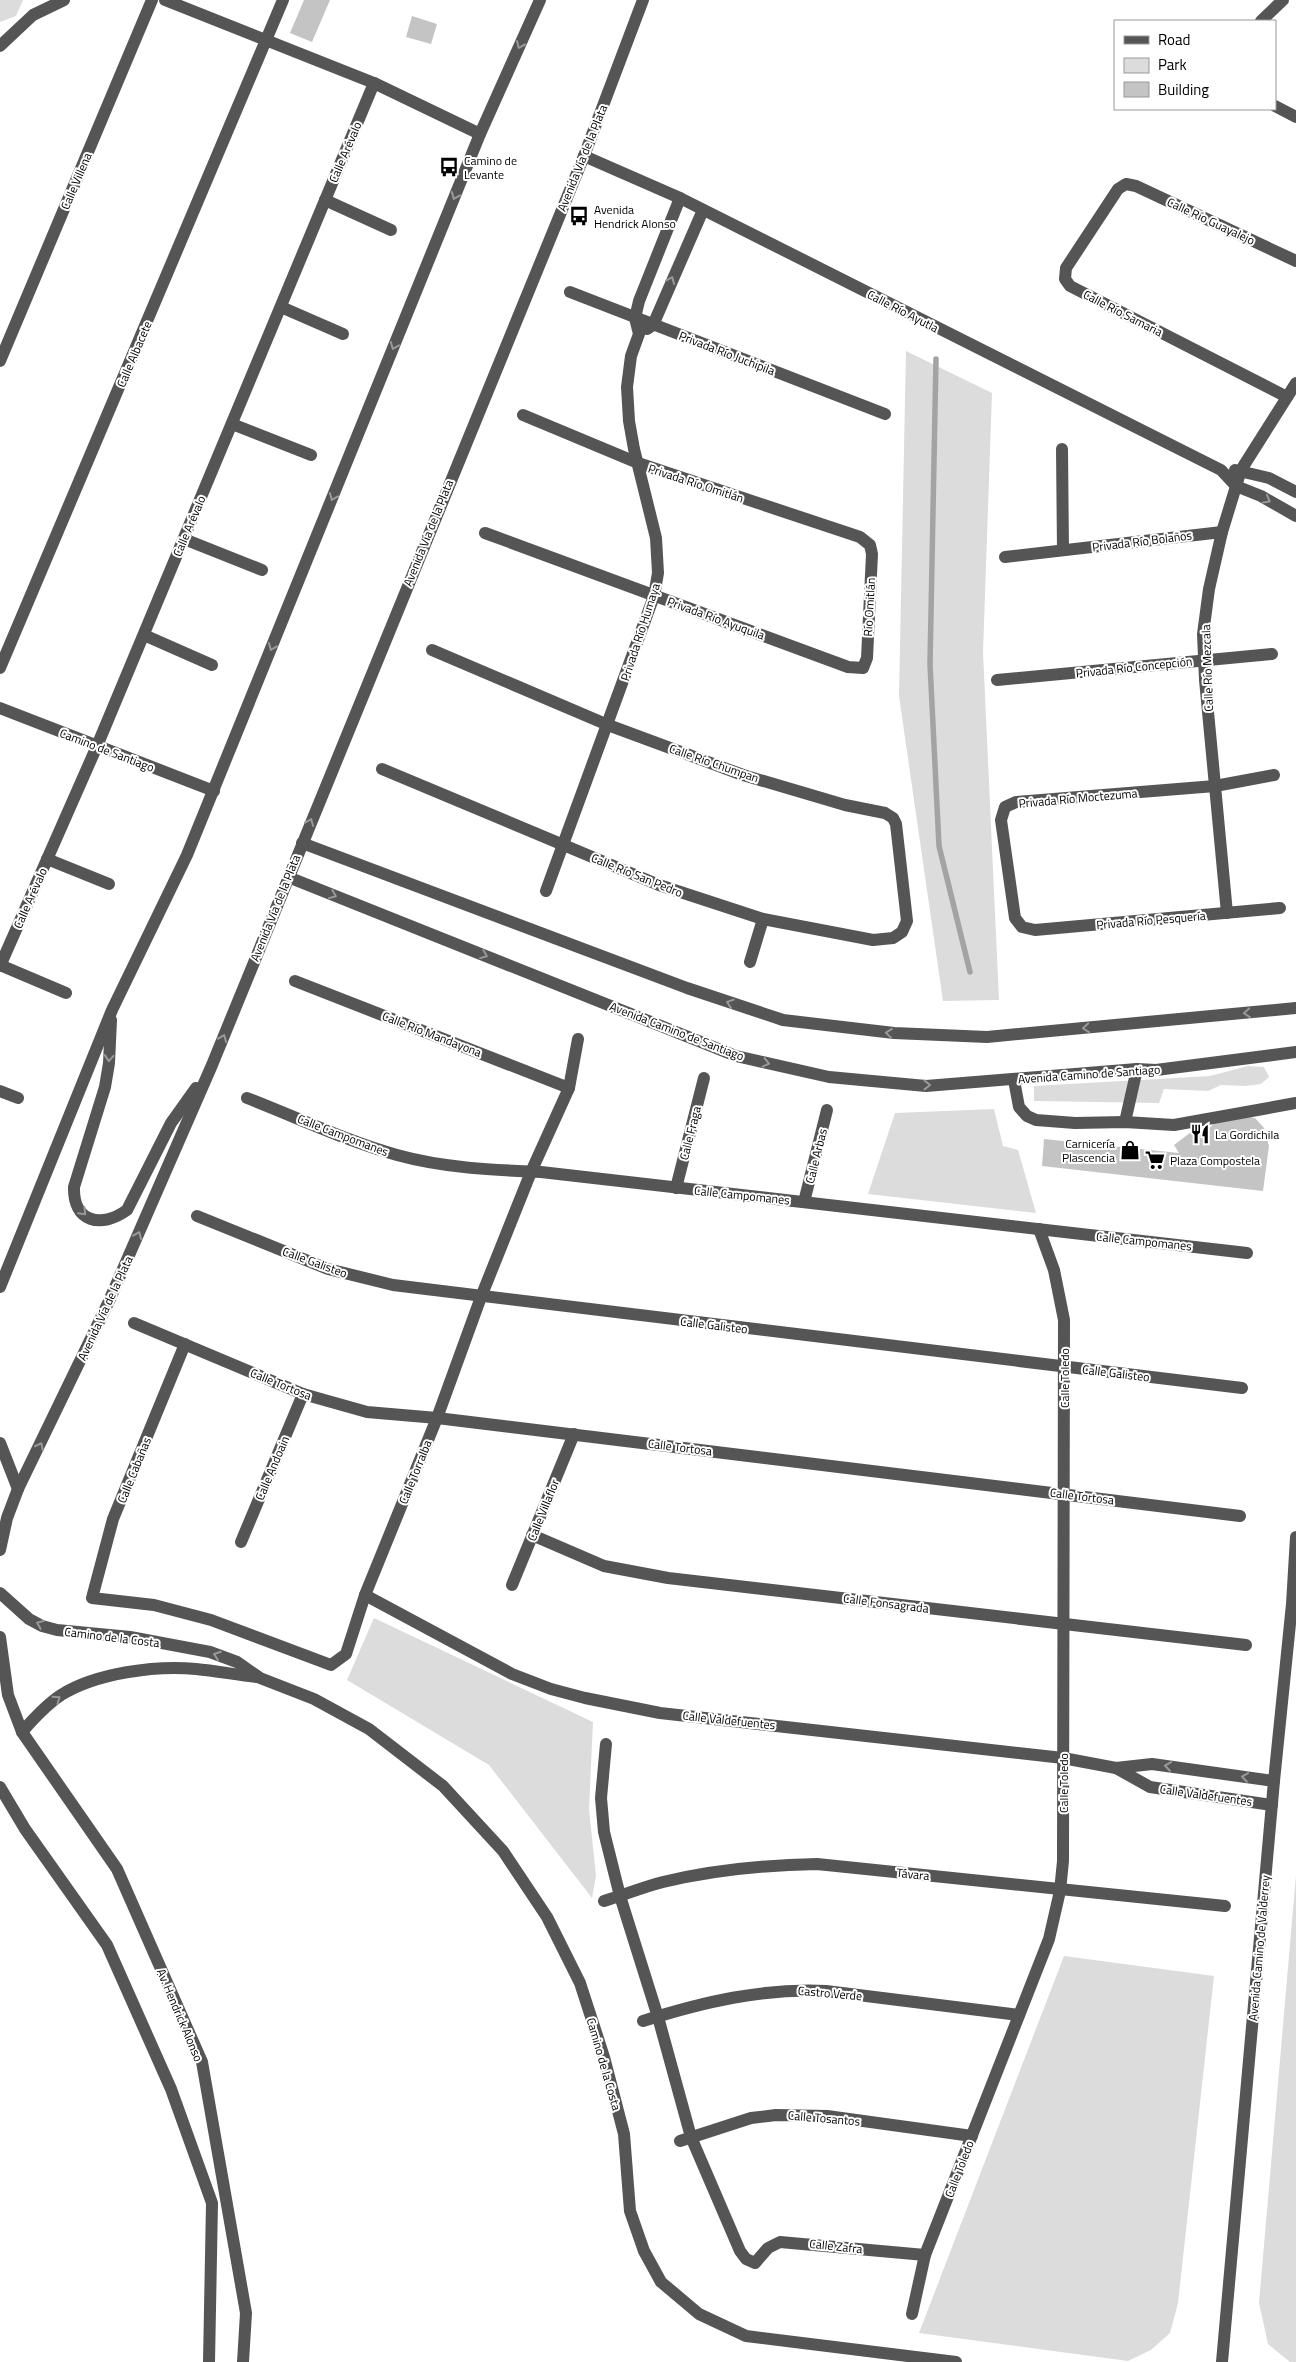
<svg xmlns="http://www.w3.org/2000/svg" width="1296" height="2362" font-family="'Titillium Web',sans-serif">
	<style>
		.green { fill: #dcdcdc }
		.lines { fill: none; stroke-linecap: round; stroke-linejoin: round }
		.stream { stroke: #a3a3a3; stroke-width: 5.5 }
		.building { fill: #c4c4c4 }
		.minor { stroke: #555; stroke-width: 12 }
		.oneway { stroke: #999 }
		.labels { text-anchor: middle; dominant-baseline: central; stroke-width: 4; stroke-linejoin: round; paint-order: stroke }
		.street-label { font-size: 12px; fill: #000; stroke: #fff }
		.poi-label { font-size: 12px; fill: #000; stroke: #fff; text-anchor: start }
	</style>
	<rect width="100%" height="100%" fill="#fff"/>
	<g class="green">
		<polygon points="0,0 23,0 16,16 0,22"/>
		<polygon points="906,351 992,393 983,652 999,1000 943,1001 899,696"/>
		<polygon points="1248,1066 1264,1067 1269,1077 1261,1084 1245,1086 1221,1085 1208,1091 1164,1089 1159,1103 1034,1101 1034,1086 1210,1076"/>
		<polygon points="994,1109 1003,1146 1018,1150 1036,1213 868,1194 895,1113"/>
		<polygon points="374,1618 593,1722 589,1809 596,1876 592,1898 489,1765 347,1680"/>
		<polygon points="1296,1875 1296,2362 1290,2362 1268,2344 1259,2303"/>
		<polygon points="1064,1956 1214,1976 1178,2303 1170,2333 1151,2350 1128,2361 919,2333"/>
	</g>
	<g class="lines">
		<polyline class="stream" points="936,359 930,664 939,846 970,972"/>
	</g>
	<g class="building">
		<polygon points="304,0 330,0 312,42 290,33"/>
		<polygon points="412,16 437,24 431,44 406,37"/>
		<polygon points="1235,1115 1255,1118 1264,1128 1269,1146 1263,1191 1042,1166 1044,1139 1179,1153 1174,1145 1195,1129 1205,1133 1218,1119"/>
	</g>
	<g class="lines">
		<g class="minor">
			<polyline points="165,0 374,83 480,134"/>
			<polyline points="1261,21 1283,0"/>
			<polyline points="0,46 33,15 64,0"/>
			<polyline points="1275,106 1296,117"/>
			<polyline points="584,156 680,198 1221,470 1236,486 1261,496 1296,516"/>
			<polyline points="325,200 391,230"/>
			<polyline points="570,292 885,414"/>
			<polyline points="281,307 343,334"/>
			<polyline points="647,329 653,325 703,210"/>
			<polyline points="0,361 152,0"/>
			<polyline points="1287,397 1070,286 1065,279 1066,268 1118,189 1126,184 1136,186 1296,261"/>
			<polyline points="232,424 311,455"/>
			<polyline points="1062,449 1063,550"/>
			<polyline points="1235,470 1269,478 1296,492"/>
			<polyline points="485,533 848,667 863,668 867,658 872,554 870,545 860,537 638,463 523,415"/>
			<polyline points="184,539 262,570"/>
			<polyline points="1005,557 1222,532"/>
			<polyline points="144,635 212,665"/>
			<polyline points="0,668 283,0"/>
			<polyline points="997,680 1272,654"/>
			<polyline points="0,708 214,791"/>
			<polyline points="382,769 659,885 763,919 873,940 893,938 902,932 907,921 896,824 893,818 885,813 845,805 743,775 608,725 432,650"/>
			<polyline points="1274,775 1215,786 1016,802 1005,807 1001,820 1015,918 1022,927 1035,930 1280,908"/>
			<polyline points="302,843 687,988 783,1020 894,1033 987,1037 1296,1008"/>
			<polyline points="47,859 109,884"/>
			<polyline points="288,877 736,1056 829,1077 926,1086 1137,1069 1156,1070 1296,1052"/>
			<polyline points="546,891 654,596 658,573 656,538 634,449 629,421 627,387 631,356 639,334 635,318 639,301 680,198"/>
			<polyline points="1227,913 1205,680 1203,634 1209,589 1222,532 1241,470 1296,383"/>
			<polyline points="750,962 763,919"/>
			<polyline points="0,965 66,993"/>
			<polyline points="0,966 97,746 374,83"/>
			<polyline points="295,981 569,1088"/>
			<path d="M111 1020 109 1063 105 1087 74 1187C73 1222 101 1229 127 1210L171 1123 196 1088"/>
			<polyline points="1014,1080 1019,1107 1027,1116 1036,1120 1075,1123 1125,1122 1174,1125 1296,1103"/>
			<polyline points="0,1091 18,1098"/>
			<path d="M247 1098C296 1117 346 1141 397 1155 444 1168 493 1170 541 1172L1247 1253"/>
			<polyline points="1125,1122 1137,1069"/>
			<polyline points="676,1188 704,1078"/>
			<polyline points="804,1202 827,1110"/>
			<polyline points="197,1216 328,1269 393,1285 1242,1388"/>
			<polyline points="0,1287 112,1010 187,855 480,134 540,0"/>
			<polyline points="134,1323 303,1394 367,1412 437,1418 1240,1516"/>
			<polyline points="185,1344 113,1519 92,1598 154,1605 211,1620 331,1665 346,1654 365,1595 437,1418 481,1297 531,1172 569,1088 578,1039"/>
			<polyline points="0,1443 18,1489"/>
			<polyline points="532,1535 604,1566 668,1578 1246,1645"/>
			<polyline points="241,1542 303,1394"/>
			<polyline points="0,1550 7,1518 18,1489 109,1301 212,1065 584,156 643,0"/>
			<polyline points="512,1585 574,1434"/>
			<polyline points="0,1593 29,1619 42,1626 57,1630 130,1637 210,1652 237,1662 260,1678 314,1699 369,1729 443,1786 503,1851 547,1917 580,1983 604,2057 624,2134 630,2211 644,2251 661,2282 699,2314 746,2336 956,2362"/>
			<polyline points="365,1595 512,1674 551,1689 585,1698 660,1713 1063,1758 1116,1768 1152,1764 1274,1781"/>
			<polyline points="0,1637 8,1695 22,1732 117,1869 202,2062 246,2313 243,2362"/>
			<path d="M22 1732C34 1718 46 1705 61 1695 96 1673 156 1665 196 1669 217 1671 237 1675 257 1677"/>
			<polyline points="606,1744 601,1798 604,1832 620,1896 658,2017 691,2137 740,2251 746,2259 755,2263 768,2248 780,2242 925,2255"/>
			<polyline points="1116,1768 1150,1787 1272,1805"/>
			<polyline points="0,1787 25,1829 107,1945 171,2089 212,2203 209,2362"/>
			<path d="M604 1901C624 1895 643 1887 663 1882 713 1870 765 1865 817 1864L1225 1906"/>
			<path d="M643 2021C703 2002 762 1988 826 1991L1019 2015"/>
			<polyline points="680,2141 751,2118 776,2115 827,2116 972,2136"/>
			<polyline points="912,2314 925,2255 1049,1939 1060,1891 1063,1861 1064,1320 1054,1270 1039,1229"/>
			<polyline points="1222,2362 1274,1781 1292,1604 1296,1537"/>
		</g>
	</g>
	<defs><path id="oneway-chevron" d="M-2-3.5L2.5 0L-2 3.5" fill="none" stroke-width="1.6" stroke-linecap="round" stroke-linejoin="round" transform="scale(1.25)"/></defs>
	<g class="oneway">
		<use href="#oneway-chevron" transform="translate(520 45) rotate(114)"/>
		<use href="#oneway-chevron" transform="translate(455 196) rotate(112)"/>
		<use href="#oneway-chevron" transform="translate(671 280) rotate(-67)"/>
		<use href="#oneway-chevron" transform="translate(394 346) rotate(112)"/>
		<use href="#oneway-chevron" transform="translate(333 497) rotate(112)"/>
		<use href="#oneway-chevron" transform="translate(1267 500) rotate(29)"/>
		<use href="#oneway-chevron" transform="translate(272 647) rotate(112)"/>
		<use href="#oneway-chevron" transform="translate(310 822) rotate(-68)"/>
		<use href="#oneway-chevron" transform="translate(333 895) rotate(22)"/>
		<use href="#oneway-chevron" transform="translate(484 955) rotate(22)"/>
		<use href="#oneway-chevron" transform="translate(730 1003) rotate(-161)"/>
		<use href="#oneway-chevron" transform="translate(1247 1013) rotate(175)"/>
		<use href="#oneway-chevron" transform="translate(1086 1028) rotate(175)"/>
		<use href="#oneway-chevron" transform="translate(889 1033) rotate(-174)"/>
		<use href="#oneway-chevron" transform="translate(223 1038) rotate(-68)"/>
		<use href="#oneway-chevron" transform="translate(109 1058) rotate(95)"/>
		<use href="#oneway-chevron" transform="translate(766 1063) rotate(13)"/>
		<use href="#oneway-chevron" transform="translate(927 1085)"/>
		<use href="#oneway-chevron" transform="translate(83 1212) rotate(46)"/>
		<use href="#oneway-chevron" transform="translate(138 1235) rotate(-67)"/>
		<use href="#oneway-chevron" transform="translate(40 1446) rotate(-63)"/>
		<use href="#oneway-chevron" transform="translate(40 1624) rotate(-158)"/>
		<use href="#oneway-chevron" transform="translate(217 1655) rotate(-160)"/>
		<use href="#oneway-chevron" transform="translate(57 1699) rotate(-35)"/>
		<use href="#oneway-chevron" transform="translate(1168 1766) rotate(-172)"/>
		<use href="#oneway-chevron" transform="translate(1245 1777) rotate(-172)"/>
	</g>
	<defs>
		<symbol id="bus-bare" viewBox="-9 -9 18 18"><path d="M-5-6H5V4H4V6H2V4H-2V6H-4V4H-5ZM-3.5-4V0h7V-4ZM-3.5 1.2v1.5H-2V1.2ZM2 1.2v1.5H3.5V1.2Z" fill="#000" stroke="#fff" stroke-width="2.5" paint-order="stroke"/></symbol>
		<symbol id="restaurant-bare" viewBox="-9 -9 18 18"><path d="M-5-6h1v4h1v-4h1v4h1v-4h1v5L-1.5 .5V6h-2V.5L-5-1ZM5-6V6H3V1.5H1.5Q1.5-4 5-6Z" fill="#000" stroke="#fff" stroke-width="2.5" paint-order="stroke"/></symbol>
		<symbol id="shop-bare" viewBox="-9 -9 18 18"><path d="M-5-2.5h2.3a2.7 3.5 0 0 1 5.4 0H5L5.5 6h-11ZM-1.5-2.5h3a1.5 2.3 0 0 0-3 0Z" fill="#000" stroke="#fff" stroke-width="2.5" paint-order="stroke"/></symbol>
		<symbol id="supermarket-bare" viewBox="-9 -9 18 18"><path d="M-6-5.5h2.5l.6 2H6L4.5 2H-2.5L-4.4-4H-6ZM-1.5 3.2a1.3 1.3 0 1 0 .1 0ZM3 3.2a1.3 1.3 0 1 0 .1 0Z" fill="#000" stroke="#fff" stroke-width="2.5" paint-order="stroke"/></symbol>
	</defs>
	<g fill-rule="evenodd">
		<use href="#bus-bare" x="435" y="153" width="28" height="28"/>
		<use href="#bus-bare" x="565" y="202" width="28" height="28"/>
		<use href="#restaurant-bare" x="1186" y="1120" width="28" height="28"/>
		<use href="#shop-bare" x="1116" y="1136" width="28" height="28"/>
		<use href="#supermarket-bare" x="1141" y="1146" width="28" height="28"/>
	</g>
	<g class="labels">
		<g class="street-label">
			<text transform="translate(345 152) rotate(-67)">Calle Arévalo</text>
			<text transform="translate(582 158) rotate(-68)">Avenida Vía de la Plata</text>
			<text transform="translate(76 181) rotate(-67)">Calle Villena</text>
			<text transform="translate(1211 221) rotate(25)">Calle Río Guayalejo</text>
			<text transform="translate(903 311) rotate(27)">Calle Río Ayutla</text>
			<text transform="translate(1123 313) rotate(27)">Calle Río Samaria</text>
			<text transform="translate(727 353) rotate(21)">Privada Río Juchipila</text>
			<text transform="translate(134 354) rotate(-67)">Calle Albacete</text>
			<text transform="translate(696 483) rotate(18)">Privada Río Omitlán</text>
			<text transform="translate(189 526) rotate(-67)">Calle Arévalo</text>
			<text transform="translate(428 533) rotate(-68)">Avenida Vía de la Plata</text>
			<text transform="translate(1142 541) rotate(-7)">Privada Río Bolaños</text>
			<text transform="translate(869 607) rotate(-87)">Río Omitlán</text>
			<text transform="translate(716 618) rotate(20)">Privada Río Ayuquila</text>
			<text transform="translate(640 632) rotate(-72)">Privada Río Humaya</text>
			<text transform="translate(1134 667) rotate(-6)">Privada Río Concepción</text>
			<text transform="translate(1207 668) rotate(-92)">Calle Río Mezcala</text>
			<text transform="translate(107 750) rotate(21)">Camino de Santiago</text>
			<text transform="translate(714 763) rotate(19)">Calle Río Chumpan</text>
			<text transform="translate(1078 798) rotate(-5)">Privada Río Moctezuma</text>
			<text transform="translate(637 875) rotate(22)">Calle Río San Pedro</text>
			<text transform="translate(30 898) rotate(-66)">Calle Arévalo</text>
			<text transform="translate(275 908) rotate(-68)">Avenida Vía de la Plata</text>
			<text transform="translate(1151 920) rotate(-5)">Privada Río Pesquería</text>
			<text transform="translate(677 1031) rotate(21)">Avenida Camino de Santiago</text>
			<text transform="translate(432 1034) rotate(21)">Calle Río Mandayona</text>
			<text transform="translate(1089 1074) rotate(-4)">Avenida Camino de Santiago</text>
			<text transform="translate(690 1133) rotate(-76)">Calle Fraga</text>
			<text transform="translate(343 1135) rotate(21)">Calle Campomanes</text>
			<text transform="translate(816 1156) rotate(-76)">Calle Arbas</text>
			<text transform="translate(742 1195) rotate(6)">Calle Campomanes</text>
			<text transform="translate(1144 1241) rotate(6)">Calle Campomanes</text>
			<text transform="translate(315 1262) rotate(20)">Calle Galisteo</text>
			<text transform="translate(105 1308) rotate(-65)">Avenida Vía de la Plata</text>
			<text transform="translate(714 1325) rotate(7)">Calle Galisteo</text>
			<text transform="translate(1116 1373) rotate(7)">Calle Galisteo</text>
			<text transform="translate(1064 1378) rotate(-90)">Calle Toledo</text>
			<text transform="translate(281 1384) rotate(22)">Calle Tortosa</text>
			<text transform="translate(680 1447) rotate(7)">Calle Tortosa</text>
			<text transform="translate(272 1468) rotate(-67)">Calle Andoain</text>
			<text transform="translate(134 1470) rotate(-68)">Calle Cabañas</text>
			<text transform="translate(415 1472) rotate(-68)">Calle Torralba</text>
			<text transform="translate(1082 1496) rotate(7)">Calle Tortosa</text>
			<text transform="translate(543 1510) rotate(-68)">Calle Villaflor</text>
			<text transform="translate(886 1603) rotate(7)">Calle Fonsagrada</text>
			<text transform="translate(112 1637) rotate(7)">Camino de la Costa</text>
			<text transform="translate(729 1720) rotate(6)">Calle Valdefuentes</text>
			<text transform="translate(1063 1783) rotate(-90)">Calle Toledo</text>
			<text transform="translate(1206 1795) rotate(8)">Calle Valdefuentes</text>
			<text transform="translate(913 1874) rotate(6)">Távara</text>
			<text transform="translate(1259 1948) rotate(-85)">Avenida Camino de Valderrey</text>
			<text transform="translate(830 1993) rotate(5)">Castro Verde</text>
			<text transform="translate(180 2015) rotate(67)">Av. Hendrick Alonso</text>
			<text transform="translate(604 2064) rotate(74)">Camino de la Costa</text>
			<text transform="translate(824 2118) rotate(5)">Calle Tosantos</text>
			<text transform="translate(959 2169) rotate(-69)">Calle Toledo</text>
			<text transform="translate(836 2246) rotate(6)">Calle Zafra</text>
		</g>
		<g class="poi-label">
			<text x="464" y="160">Camino de<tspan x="464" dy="14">Levante</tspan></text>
			<text x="594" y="209">Avenida<tspan x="594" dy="14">Hendrick Alonso</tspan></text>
			<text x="1215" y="1134">La Gordichila</text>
			<text x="1115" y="1143" text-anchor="end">Carnicería<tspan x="1115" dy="14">Plascencia</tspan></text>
			<text x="1170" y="1160">Plaza Compostela</text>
		</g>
	</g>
	<rect x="1114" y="20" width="162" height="90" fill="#ffffff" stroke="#999999"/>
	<rect x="1124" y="36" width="25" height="8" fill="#555555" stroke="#999999"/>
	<text x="1158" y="45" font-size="15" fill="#000000">Road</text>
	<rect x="1124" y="58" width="25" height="15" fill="#dcdcdc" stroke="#999999"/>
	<text x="1158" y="70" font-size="15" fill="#000000">Park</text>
	<rect x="1124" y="82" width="25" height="15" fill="#c4c4c4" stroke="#999999"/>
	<text x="1158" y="95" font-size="15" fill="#000000">Building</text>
</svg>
